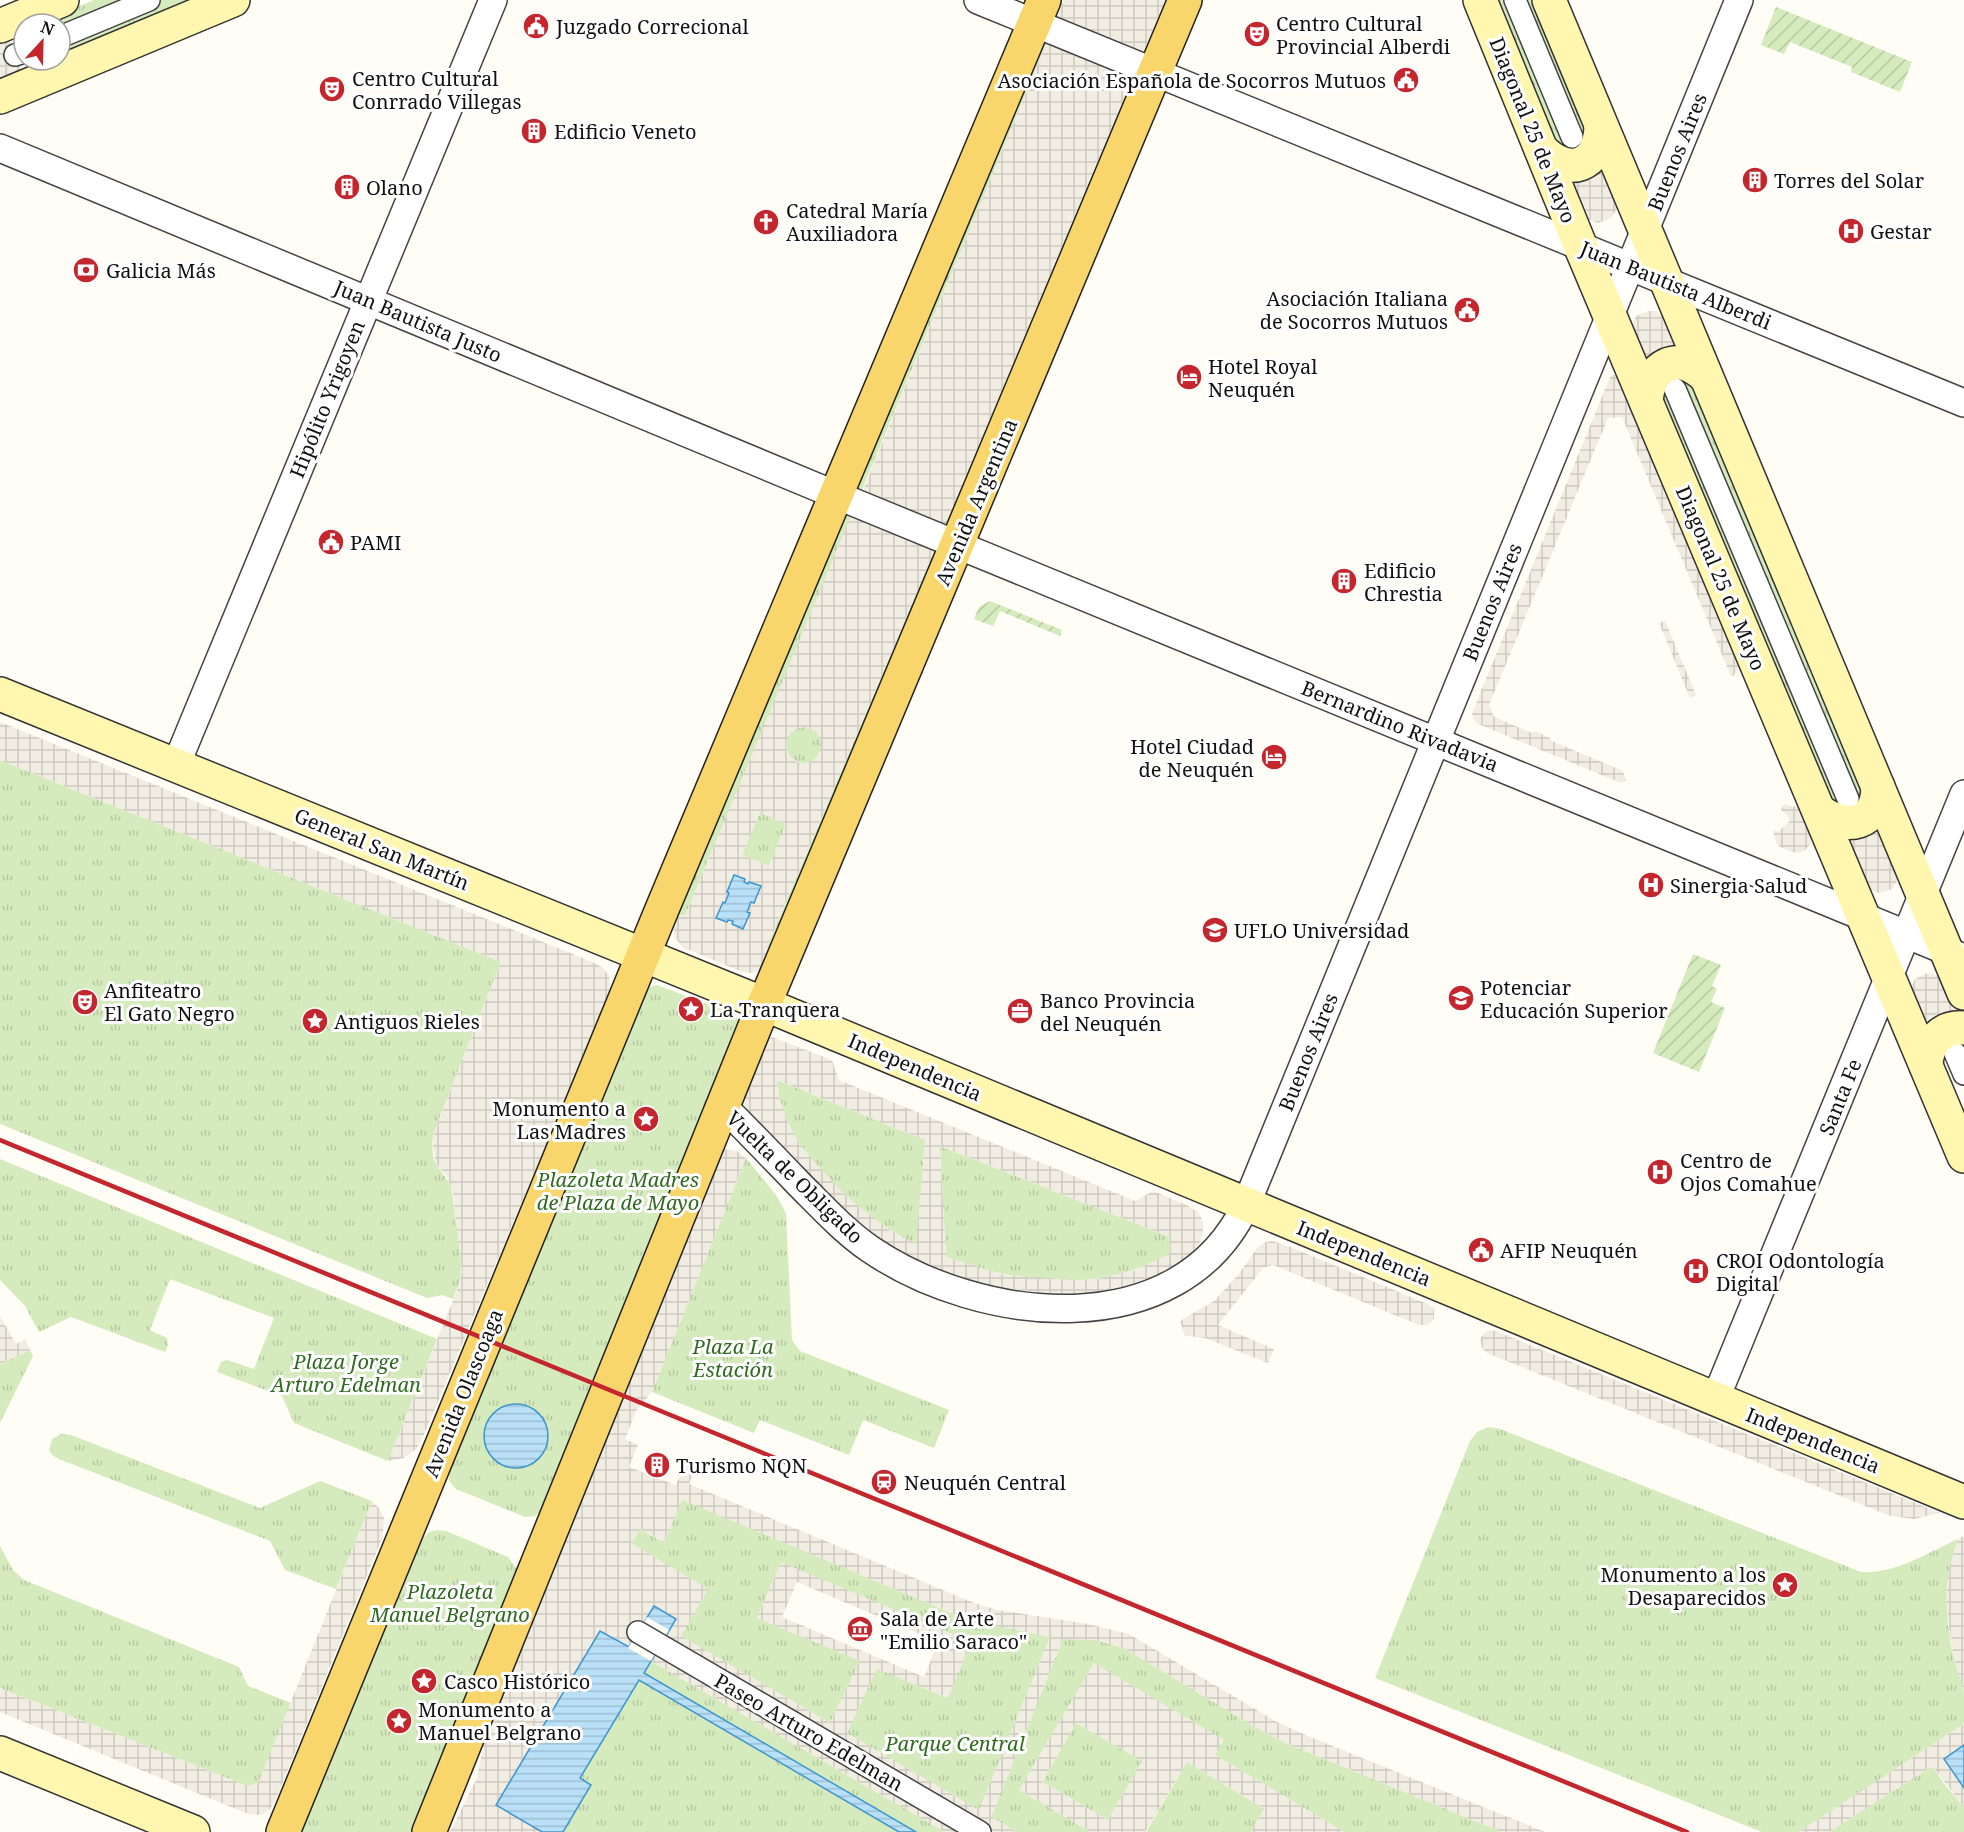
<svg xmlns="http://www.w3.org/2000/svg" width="1964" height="1832" font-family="'Noto Serif',serif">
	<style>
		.grass { fill: url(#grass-tufts) }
		.garden { fill: url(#garden-furrows) }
		.plaza { fill: url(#plaza-grid); fill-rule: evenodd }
		.water { fill: url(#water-rules); stroke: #3f96cf; stroke-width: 1.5 }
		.pier { fill: #fffdf5 }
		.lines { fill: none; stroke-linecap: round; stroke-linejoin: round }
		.pedestrian-casing { stroke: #444; stroke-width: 24 }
		.minor-casing { stroke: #444; stroke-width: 30 }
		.secondary-casing { stroke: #333; stroke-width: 36 }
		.primary-casing { stroke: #222; stroke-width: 36 }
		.pedestrian { stroke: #fff; stroke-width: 21 }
		.minor { stroke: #fff; stroke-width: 27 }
		.secondary { stroke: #fff6b0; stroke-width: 33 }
		.primary { stroke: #f9d66b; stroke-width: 33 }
		.rail { stroke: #c4262e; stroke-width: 4.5 }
		.labels { text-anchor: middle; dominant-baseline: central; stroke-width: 6; stroke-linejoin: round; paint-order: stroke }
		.poi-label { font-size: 20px; fill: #111; stroke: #fff; text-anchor: start }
		.street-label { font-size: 20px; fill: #111; stroke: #fff }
		.park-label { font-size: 20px; font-style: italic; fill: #2f6b1f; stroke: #fff }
	</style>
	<defs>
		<pattern id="grass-tufts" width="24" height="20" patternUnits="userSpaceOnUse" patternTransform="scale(1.5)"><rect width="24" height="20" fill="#d5ebbd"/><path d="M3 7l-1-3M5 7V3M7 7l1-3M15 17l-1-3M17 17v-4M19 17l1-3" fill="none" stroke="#b6c8a1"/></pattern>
		<pattern id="garden-furrows" width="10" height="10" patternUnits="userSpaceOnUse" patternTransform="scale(1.5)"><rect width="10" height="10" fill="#d5ebbd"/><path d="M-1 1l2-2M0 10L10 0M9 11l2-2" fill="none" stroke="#b6c8a1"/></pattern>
		<pattern id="plaza-grid" width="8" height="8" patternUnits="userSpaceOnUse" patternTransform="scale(1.5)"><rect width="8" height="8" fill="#f1ede2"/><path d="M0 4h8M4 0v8" fill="none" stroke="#cecac1"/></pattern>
		<pattern id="water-rules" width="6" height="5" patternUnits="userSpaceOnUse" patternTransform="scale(1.5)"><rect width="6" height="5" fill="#b9e0f7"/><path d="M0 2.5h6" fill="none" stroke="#9ebfd3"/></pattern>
	</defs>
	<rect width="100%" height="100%" fill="#fffdf5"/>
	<g class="grass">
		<polygon points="94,0 202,0 60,59 60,24 36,24"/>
		<polygon points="1492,0 1537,0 1591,130 1552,145"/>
		<polygon points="1042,38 1048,41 862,490 855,487"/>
		<polygon points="1134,76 1140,79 951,527 946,525"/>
		<polygon points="1694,381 1867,791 1829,806 1656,397"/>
		<polygon points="844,513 852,516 685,916 678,914"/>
		<polygon points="935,550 941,552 773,952 766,949"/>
		<circle cx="804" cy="745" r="18"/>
		<polygon points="0,760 501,962 437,1124 432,1141 433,1156 436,1164 451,1185 462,1264 460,1281 453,1299 442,1295 427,1298 0,1124"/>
		<polygon points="760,812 786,824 769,866 742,855"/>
		<polygon points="657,985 734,1014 739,1022 739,1031 543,1510 535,1516 525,1517 456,1489 449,1481 448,1471 647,988"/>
		<path d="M777 1080 925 1140 917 1245C859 1217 779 1148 777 1080Z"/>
		<path d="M940 1146 1170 1237 1171 1253C1102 1294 1018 1284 946 1257Z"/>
		<polygon points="746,1158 776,1195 786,1213 792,1340 800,1351 949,1410 934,1448 863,1420 849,1455 760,1420 754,1433 652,1392"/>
		<polygon points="0,1159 437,1339 388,1461 294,1423 282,1396 217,1372 221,1362 227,1360 254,1369 274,1318 170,1279 150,1330 167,1338 168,1345 165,1352 71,1317 39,1332 25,1306 0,1280"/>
		<polygon points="30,1350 33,1356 0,1423 0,1364"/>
		<path d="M1488 1427 1500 1429 1861 1572C1896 1574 1927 1553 1958 1539 1945 1581 1944 1611 1953 1655 1956 1667 1962 1679 1964 1691 1964 1701 1964 1713 1964 1724L1799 1832H1762L1375 1678 1470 1441 1477 1432Z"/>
		<polygon points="61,1434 71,1435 260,1508 320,1481 372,1501 336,1589 285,1570 270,1541 59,1459 52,1455 49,1450 52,1439"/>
		<polygon points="682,1499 954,1614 1050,1637 979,1811 846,1733 877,1668 947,1698 971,1642 781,1563 757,1618 861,1661 830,1723 680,1636 631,1543 640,1529 664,1543"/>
		<polygon points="437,1530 446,1531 508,1557 516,1568 516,1575 411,1832 301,1832 417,1545 429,1532"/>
		<polygon points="0,1546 13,1570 24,1580 239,1667 248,1686 291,1703 259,1783 247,1786 0,1688"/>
		<polygon points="1063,1639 1095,1640 1124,1648 1255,1727 1288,1744 1502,1832 1344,1832 1215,1755 1223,1740 1094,1664 1019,1790 1091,1832 1016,1832 991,1817"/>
		<polygon points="651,1661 945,1832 916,1832 643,1673"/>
		<polygon points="639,1680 899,1832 563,1832 591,1785 580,1778"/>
		<polygon points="1076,1723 1143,1761 1108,1820 1042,1782"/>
		<polygon points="1187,1762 1265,1809 1251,1832 1146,1832"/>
		<polygon points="1932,1766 1945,1785 1964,1807 1964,1832 1829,1832"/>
	</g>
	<g class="garden">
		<polygon points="1776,7 1912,62 1900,92 1851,72 1852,67 1790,42 1784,54 1761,45"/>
		<polygon points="990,601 1062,630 1060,636 1000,611 993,626 974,619 979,607"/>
		<polygon points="1693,954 1721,965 1712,986 1717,989 1711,1002 1725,1008 1699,1072 1653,1053"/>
	</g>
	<g class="plaza">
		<path d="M1064 0H1165L946 524 951 527 935 550 766 949 773 952 762 969 752 973 742 972 682 947 674 936V922L678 914 685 916 851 516 855 487 863 490ZM803 727 815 731 821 741V746L817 757 808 763H802L796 762 787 754 786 742 792 731ZM760 813 786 824 769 866 742 855Z"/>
		<polygon points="7,36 23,74 0,84 0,39"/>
		<polygon points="1591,130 1618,207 1611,218 1598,223 1585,218 1552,145"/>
		<polygon points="1648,311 1655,311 1667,318 1694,381 1656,397 1630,329 1636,316"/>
		<polygon points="1611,375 1616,375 1619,378 1740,664 1734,676 1731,676 1622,417 1608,418 1489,705 1494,717 1532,733 1535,731 1550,738 1552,741 1623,771 1626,781 1621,783 1478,724 1474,720 1472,713"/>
		<polygon points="1665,621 1694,690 1696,695 1690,698 1659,623"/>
		<polygon points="0,722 595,963 603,968 609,976 610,986 608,997 423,1437 416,1449 404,1458 388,1461 458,1288 462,1272 453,1193 448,1178 436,1164 432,1141 437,1124 501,962 0,760"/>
		<polygon points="1867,791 1899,878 1892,889 1879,893 1866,889 1829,806"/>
		<polygon points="1784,804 1800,808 1812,835 1811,844 1804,851 1797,853 1790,851 1780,847 1776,843 1773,830 1778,832 1790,821 1787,815 1781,810"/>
		<polygon points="1927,973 1940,976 1949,986 1964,1022 1964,1049 1936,1061 1909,992 1915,979"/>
		<path d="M772 1037 832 1060 839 1080 1135 1201 1153 1191 1187 1205 1199 1213 1203 1222V1232L1200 1242 1191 1255 1176 1268 1126 1288 1095 1293 1063 1295 997 1287 940 1271 913 1259 871 1234 852 1219 748 1111 743 1097 765 1041ZM777 1080 925 1140 916 1244 888 1229 856 1204 840 1190 810 1157 797 1140 788 1123 777 1091ZM940 1146 1170 1237V1253L1136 1270 1096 1279 1074 1280 1005 1275 946 1257Z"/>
		<path d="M725 1149 737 1151 746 1158 652 1392 636 1411 625 1439 638 1445 629 1467 676 1485 685 1463 696 1467 689 1484 974 1603 998 1610 1088 1624 1129 1634 1277 1722 1308 1736 1545 1832H1502L1288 1744 1255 1727 1124 1648 1095 1640 1063 1639 991 1817 1016 1832H945L651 1661 676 1619 654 1606 628 1648 600 1631 497 1805 542 1832H450L477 1778 485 1736 720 1150ZM682 1500 954 1614 980 1623 1050 1637 979 1810 847 1733 877 1669 948 1698 971 1642 781 1562 757 1618 860 1661 830 1723 681 1636 708 1589 631 1543 640 1529 664 1543ZM797 1582 938 1642 924 1677 782 1617Z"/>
		<polygon points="1272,1241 1283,1244 1428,1304 1434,1309 1434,1319 1428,1325 1419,1325 1273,1265 1263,1268 1218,1325 1274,1349 1268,1363 1205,1338 1185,1336 1180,1321 1214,1301 1238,1275 1257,1248 1266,1242"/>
		<polygon points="0,1316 16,1344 25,1339 30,1350 0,1364"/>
		<polygon points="1490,1330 1496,1331 1940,1513 1914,1519 1890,1516 1487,1353 1482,1348 1480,1340 1484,1333"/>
		<polygon points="372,1501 379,1508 384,1518 383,1536 276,1799 270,1809 265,1813 260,1815 248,1814 0,1712 0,1688 247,1786 258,1783"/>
		<polygon points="1964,1536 1964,1691 1953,1655 1947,1611 1946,1590 1949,1569 1958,1539"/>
		<path d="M1094 1663 1224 1740 1215 1755 1344 1832H1251L1264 1808 1187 1762 1145 1832H1091L1019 1790ZM1076 1723 1142 1761 1108 1820 1042 1782Z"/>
		<polygon points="1964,1724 1964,1745 1945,1759 1964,1788 1964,1807 1932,1766 1829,1832 1799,1832"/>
	</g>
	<g class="water">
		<polygon points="734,875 745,879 744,882 748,884 749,882 761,886 754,903 751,902 747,912 750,913 743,929 732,924 733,921 728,920 727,922 716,918 723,902 725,903 729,893 727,892"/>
		<circle cx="516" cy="1436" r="32"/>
		<polygon points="654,1606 676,1619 644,1673 916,1832 899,1832 639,1680 580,1778 591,1785 563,1832 542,1832 496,1805 600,1631 629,1647"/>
		<polygon points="1964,1745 1964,1788 1944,1759"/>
	</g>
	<polygon class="pier" points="647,1617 669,1630 651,1661 628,1648"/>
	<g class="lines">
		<defs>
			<g id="pedestrian">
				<polyline points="1515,0 1572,137"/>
				<polyline points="60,37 149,0"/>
				<polyline points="15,55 24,52"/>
				<polyline points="1675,389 1848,799"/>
				<polyline points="1955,1053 1964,1074"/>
				<polyline points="638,1632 980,1832"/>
			</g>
			<g id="minor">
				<polyline points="978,0 1964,403"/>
				<polyline points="0,148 836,495 1959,956"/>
				<polyline points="176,765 493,0"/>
				<path d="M723 1106C749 1132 774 1158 799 1184 822 1207 844 1231 870 1249 980 1324 1179 1347 1246 1205L1739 0"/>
				<polyline points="1715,1400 1964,794"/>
			</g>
			<g id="secondary">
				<polyline points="1480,0 1580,245 1964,1156"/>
				<polyline points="1549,0 1964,993"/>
				<polyline points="0,26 62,0"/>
				<polyline points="0,97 233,0"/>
				<path d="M1541 149C1568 178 1600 167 1601 126"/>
				<path d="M1646 401C1649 365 1678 349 1706 377"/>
				<polyline points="0,694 764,1004 1964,1502"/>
				<path d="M1819 811C1847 831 1877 826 1878 787"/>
				<path d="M1926 1065C1927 1043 1941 1026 1964 1028"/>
				<polyline points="0,1753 193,1832"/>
			</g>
			<g id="primary">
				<polyline points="283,1832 660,914 1044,0"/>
				<polyline points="429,1832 758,1019 1185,0"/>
			</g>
		</defs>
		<use href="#pedestrian" class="pedestrian-casing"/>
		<use href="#minor" class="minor-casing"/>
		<use href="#secondary" class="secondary-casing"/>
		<use href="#primary" class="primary-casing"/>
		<use href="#pedestrian" class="pedestrian"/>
		<use href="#minor" class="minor"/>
		<use href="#secondary" class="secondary"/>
		<use href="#primary" class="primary"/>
		<polyline class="rail" points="0,1140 1687,1832"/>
	</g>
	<defs>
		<symbol id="civic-disc" viewBox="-11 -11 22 22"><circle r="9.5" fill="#c4262e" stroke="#fff"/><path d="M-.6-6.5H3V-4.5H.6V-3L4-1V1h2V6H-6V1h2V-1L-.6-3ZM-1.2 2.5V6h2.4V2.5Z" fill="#fff"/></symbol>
		<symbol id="theatre-disc" viewBox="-11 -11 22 22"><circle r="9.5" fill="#c4262e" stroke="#fff"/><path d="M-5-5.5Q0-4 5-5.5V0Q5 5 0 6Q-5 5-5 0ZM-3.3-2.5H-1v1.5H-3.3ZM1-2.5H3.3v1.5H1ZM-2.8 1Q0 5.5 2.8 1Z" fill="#fff"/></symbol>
		<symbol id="building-disc" viewBox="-11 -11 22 22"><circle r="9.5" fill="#c4262e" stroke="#fff"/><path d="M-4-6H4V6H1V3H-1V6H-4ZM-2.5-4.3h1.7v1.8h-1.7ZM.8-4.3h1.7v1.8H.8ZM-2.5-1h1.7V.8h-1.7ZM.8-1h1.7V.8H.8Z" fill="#fff"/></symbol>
		<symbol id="church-disc" viewBox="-11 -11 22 22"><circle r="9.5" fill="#c4262e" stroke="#fff"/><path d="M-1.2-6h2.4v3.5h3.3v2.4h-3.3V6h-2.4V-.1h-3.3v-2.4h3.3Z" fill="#fff"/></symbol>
		<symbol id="hospital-disc" viewBox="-11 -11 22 22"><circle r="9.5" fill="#c4262e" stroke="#fff"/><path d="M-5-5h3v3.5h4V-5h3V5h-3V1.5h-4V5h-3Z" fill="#fff"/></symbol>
		<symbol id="bank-disc" viewBox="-11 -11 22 22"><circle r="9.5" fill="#c4262e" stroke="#fff"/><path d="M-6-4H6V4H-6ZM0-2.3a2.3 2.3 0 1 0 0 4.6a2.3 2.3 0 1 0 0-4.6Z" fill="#fff"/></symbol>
		<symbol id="hotel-disc" viewBox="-11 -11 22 22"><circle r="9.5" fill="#c4262e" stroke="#fff"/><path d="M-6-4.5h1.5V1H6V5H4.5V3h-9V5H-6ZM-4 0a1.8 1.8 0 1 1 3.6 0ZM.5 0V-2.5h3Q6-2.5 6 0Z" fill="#fff"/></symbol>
		<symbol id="university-disc" viewBox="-11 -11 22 22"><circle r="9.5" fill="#c4262e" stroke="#fff"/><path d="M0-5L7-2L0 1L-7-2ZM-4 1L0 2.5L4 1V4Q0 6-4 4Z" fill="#fff"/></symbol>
		<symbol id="sight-disc" viewBox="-11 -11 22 22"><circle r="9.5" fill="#c4262e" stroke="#fff"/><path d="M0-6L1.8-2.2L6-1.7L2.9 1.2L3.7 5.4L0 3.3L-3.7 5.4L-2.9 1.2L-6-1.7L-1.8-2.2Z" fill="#fff"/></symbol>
		<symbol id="office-disc" viewBox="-11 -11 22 22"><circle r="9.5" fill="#c4262e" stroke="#fff"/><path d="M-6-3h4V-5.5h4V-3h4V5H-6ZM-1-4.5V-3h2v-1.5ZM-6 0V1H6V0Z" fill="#fff"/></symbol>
		<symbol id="station-disc" viewBox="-11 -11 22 22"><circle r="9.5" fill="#c4262e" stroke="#fff"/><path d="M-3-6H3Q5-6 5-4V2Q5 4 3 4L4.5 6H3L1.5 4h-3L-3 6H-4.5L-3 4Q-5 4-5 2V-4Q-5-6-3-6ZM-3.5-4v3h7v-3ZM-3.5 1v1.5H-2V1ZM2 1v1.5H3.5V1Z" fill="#fff"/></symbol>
		<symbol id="museum-disc" viewBox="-11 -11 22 22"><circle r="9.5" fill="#c4262e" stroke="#fff"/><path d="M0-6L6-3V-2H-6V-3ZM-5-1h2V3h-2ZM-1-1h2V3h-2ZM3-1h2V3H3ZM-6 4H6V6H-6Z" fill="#fff"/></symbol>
	</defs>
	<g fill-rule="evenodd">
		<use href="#civic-disc" x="521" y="11" width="30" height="30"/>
		<use href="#theatre-disc" x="1242" y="19" width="30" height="30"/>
		<use href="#civic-disc" x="1391" y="65" width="30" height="30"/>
		<use href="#theatre-disc" x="317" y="74" width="30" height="30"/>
		<use href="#building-disc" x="519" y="116" width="30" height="30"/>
		<use href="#building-disc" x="1740" y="165" width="30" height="30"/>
		<use href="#building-disc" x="332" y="172" width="30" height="30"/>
		<use href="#church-disc" x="751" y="207" width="30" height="30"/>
		<use href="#hospital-disc" x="1836" y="216" width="30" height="30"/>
		<use href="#bank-disc" x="71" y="255" width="30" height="30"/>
		<use href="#civic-disc" x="1452" y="295" width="30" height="30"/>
		<use href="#hotel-disc" x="1174" y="362" width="30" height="30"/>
		<use href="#civic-disc" x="316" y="527" width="30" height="30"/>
		<use href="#building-disc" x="1329" y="566" width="30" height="30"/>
		<use href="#hotel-disc" x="1259" y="742" width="30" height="30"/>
		<use href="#hospital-disc" x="1636" y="870" width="30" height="30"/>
		<use href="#university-disc" x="1200" y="915" width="30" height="30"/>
		<use href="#university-disc" x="1446" y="983" width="30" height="30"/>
		<use href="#theatre-disc" x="70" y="987" width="30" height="30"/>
		<use href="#sight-disc" x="676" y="994" width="30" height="30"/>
		<use href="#office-disc" x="1005" y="996" width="30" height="30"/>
		<use href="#sight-disc" x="300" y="1006" width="30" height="30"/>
		<use href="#sight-disc" x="631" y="1104" width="30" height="30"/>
		<use href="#hospital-disc" x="1645" y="1157" width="30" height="30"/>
		<use href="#civic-disc" x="1466" y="1235" width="30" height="30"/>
		<use href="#hospital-disc" x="1681" y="1256" width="30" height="30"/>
		<use href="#building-disc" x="642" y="1450" width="30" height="30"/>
		<use href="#station-disc" x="869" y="1467" width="30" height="30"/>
		<use href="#sight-disc" x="1770" y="1570" width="30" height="30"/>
		<use href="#museum-disc" x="845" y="1614" width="30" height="30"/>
		<use href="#sight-disc" x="409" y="1666" width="30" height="30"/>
		<use href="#sight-disc" x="384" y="1706" width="30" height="30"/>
	</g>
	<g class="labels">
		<g class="poi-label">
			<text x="1276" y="23">Centro Cultural<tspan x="1276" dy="23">Provincial Alberdi</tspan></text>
			<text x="556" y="26">Juzgado Correcional</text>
			<text x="352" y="78">Centro Cultural<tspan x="352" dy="23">Conrrado Villegas</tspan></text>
			<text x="1386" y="80" text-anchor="end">Asociación Española de Socorros Mutuos</text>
			<text x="554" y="131">Edificio Veneto</text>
			<text x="1774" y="180">Torres del Solar</text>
			<text x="366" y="187">Olano</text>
			<text x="786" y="210">Catedral María<tspan x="786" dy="23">Auxiliadora</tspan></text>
			<text x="1870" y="231">Gestar</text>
			<text x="106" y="270">Galicia Más</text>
			<text x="1448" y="298" text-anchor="end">Asociación Italiana<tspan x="1448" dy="23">de Socorros Mutuos</tspan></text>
			<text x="1208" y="366">Hotel Royal<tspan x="1208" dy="23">Neuquén</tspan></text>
			<text x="350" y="542">PAMI</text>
			<text x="1364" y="570">Edificio<tspan x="1364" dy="23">Chrestia</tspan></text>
			<text x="1254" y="746" text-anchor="end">Hotel Ciudad<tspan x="1254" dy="23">de Neuquén</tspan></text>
			<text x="1670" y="885">Sinergia Salud</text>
			<text x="1234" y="930">UFLO Universidad</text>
			<text x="1480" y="987">Potenciar<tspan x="1480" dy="23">Educación Superior</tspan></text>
			<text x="104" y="990">Anfiteatro<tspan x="104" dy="23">El Gato Negro</tspan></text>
			<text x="1040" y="1000">Banco Provincia<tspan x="1040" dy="23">del Neuquén</tspan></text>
			<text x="710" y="1009">La Tranquera</text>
			<text x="334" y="1021">Antiguos Rieles</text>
			<text x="626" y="1108" text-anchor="end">Monumento a<tspan x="626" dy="23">Las Madres</tspan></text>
			<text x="1680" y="1160">Centro de<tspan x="1680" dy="23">Ojos Comahue</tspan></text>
			<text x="1500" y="1250">AFIP Neuquén</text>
			<text x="1716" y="1260">CROI Odontología<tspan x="1716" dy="23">Digital</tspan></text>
			<text x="676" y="1465">Turismo NQN</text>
			<text x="904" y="1482">Neuquén Central</text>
			<text x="1766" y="1574" text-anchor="end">Monumento a los<tspan x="1766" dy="23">Desaparecidos</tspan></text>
			<text x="880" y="1618">Sala de Arte<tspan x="880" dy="23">"Emilio Saraco"</tspan></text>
			<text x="444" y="1681">Casco Histórico</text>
			<text x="418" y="1709">Monumento a<tspan x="418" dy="23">Manuel Belgrano</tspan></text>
		</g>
		<g class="street-label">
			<text transform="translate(1533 130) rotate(68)">Diagonal 25 de Mayo</text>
			<text transform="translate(1677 152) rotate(-68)">Buenos Aires</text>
			<text transform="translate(1676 285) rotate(22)">Juan Bautista Alberdi</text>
			<text transform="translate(418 321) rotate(23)">Juan Bautista Justo</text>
			<text transform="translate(327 399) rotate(-68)">Hipólito Yrigoyen</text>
			<text transform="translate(976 502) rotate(-67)">Avenida Argentina</text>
			<text transform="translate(1721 578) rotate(67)">Diagonal 25 de Mayo</text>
			<text transform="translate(1492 602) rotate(-68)">Buenos Aires</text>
			<text transform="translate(1400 726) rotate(22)">Bernardino Rivadavia</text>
			<text transform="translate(382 849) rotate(22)">General San Martín</text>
			<text transform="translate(1308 1052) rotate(-68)">Buenos Aires</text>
			<text transform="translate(915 1067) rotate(23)">Independencia</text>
			<text transform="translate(1840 1097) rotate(-68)">Santa Fe</text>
			<text transform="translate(795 1177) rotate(44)">Vuelta de Obligado</text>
			<text transform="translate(1364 1253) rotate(22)">Independencia</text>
			<text transform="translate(463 1393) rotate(-68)">Avenida Olascoaga</text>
			<text transform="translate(1813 1440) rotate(22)">Independencia</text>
			<text transform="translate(809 1732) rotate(30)">Paseo Arturo Edelman</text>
		</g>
		<g class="park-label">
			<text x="618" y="1179">Plazoleta Madres<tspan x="618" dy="23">de Plaza de Mayo</tspan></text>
			<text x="733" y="1346">Plaza La<tspan x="733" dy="23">Estación</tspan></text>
			<text x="346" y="1361">Plaza Jorge<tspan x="346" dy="23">Arturo Edelman</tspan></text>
			<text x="450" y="1591">Plazoleta<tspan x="450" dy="23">Manuel Belgrano</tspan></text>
			<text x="955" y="1743">Parque Central</text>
		</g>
	</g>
	<g transform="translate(42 42) rotate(22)"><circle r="28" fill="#ffffff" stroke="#a0a0a0" stroke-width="1.5"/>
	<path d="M0-4.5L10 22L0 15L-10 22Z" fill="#c4262e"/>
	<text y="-9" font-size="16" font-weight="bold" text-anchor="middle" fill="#111111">N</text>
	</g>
</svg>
